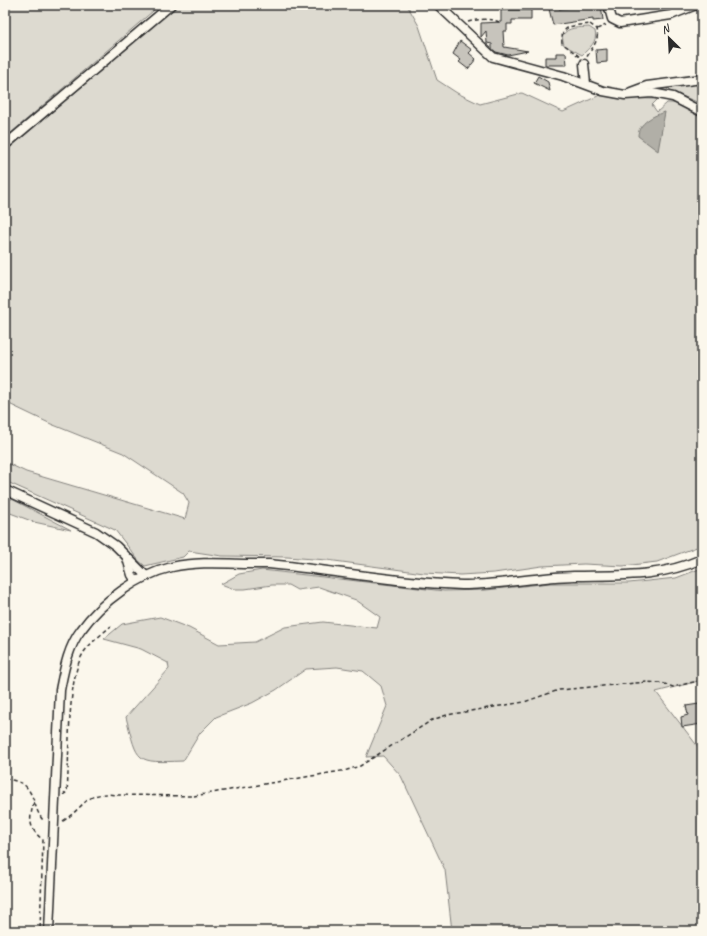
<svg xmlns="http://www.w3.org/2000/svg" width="707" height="936" font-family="Caveat,sans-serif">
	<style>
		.green { fill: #dddad0; stroke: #84827e }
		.water { fill: #b1afa7; stroke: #7b7a75 }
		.building { fill: #c7c4bc; stroke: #2b2b2b }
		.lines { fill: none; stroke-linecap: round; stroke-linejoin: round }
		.minor-casing { stroke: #2b2b2b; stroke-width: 11 }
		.path { stroke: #2b2b2b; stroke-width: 1.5; stroke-dasharray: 4 3; stroke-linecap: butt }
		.minor { stroke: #fbf7ec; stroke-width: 8 }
	</style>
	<rect width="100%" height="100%" fill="#fbf7ec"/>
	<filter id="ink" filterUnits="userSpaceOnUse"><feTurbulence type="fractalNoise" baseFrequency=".025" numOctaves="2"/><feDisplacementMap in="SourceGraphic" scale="8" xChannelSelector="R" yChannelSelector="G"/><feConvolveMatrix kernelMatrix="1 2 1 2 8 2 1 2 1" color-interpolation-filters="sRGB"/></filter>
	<g filter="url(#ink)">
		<g class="green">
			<polygon points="5,5 160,5 5,138"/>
			<polygon points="178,5 407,5 419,26 437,80 457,93 480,104 522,93 563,112 600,95 615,98 658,99 652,105 657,112 667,103 677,103 702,117 702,545 657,562 623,566 584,564 542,566 494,573 460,575 424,573 327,560 287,557 222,556 189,551 183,557 145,566 139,561 115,530 5,481 5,462 26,472 185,519 189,503 183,493 123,453 51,424 5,402 5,152"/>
			<path d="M589 27 595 31C598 42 589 48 582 55L564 45 562 36C568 26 579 28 589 27Z"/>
			<polygon points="702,82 702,104 667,90 669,85"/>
			<polygon points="5,495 8,497 71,530 34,522 5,511"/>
			<path d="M702 568V680L656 692 702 752V931H452L445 870 401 776 383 756 366 757 387 706 381 686 363 671 337 667 306 669 276 690 252 703 216 717 200 733 183 761C135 763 138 763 126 717L169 669 168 663 141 649 104 639 122 624 160 617 189 628 219 644 255 642 285 627 323 622 377 628 380 617 356 600 319 587 297 590 288 585H272L245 589H234L221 584 239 574 262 570 444 591 486 590 550 583H629L676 578Z"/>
		</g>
		<path class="water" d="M665 112 658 151 638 136C638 123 654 115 665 112Z"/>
		<g class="building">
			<polygon points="548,5 560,5 559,9 573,7 573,5 601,5 603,20 593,21 593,19 553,25"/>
			<polygon points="501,10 531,10 531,20 512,20 512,24 507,24 507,31 503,31 504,47 528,51 508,55 496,52 492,49 492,44 487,43 486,31 481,37 481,23 501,22"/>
			<polygon points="460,41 472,50 469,53 476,59 468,69 459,62 461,60 453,54"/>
			<polygon points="607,49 607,62 597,63 596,50"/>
			<polygon points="556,53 566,53 567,65 545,65 545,57 556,57"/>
			<polygon points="538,76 548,82 550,91 534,83"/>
			<polygon points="699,704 702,713 702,724 682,727 681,717 688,715 686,706"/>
		</g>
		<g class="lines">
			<defs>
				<g id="minor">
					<polyline points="438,5 493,57 563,76 603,91 625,95 652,93 673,97 702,112"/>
					<polyline points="608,5 612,19 620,23 671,15 696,5"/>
					<polyline points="584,64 586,84"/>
					<polyline points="631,92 647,86 702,79"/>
					<polyline points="5,145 171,5"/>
					<polyline points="5,490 96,532 116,546 146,576"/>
					<polyline points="127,558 132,575 136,581"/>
					<path d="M49 931 60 690C64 670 68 647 81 630 101 602 138 575 172 567 203 560 237 565 269 564 333 570 397 583 462 585 499 585 536 577 574 576 620 575 658 578 702 559"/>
				</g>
			</defs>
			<use href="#minor" class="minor-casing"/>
			<g class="path">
				<path d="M468 22C478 19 489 18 499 22"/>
				<path d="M590 24 597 29C600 44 588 50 584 64L580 57 562 43C560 23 576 26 590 24Z"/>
				<polyline points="597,29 606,25"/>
				<path d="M5 778C11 780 18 781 23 784 35 793 34 810 43 820"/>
				<path d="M63 795 67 792C70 757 66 679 84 652 91 642 102 634 111 626"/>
				<path d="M34 802C29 819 28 828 43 840L40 931"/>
				<path d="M63 821C85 807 86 790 116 795L194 796 347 770 360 766 432 720 447 715 524 702 559 690 647 682 662 683 673 687 702 680"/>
			</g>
			<use href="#minor" class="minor"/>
		</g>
	</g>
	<rect width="707" height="936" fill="none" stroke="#fbf7ec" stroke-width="20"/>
	<rect x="10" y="10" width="687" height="916" fill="none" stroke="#2b2b2b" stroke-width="1.5" filter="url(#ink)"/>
	<g transform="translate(669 38) rotate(336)" stroke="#fbf7ec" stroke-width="3" paint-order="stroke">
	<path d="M0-3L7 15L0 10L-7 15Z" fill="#2b2b2b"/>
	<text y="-6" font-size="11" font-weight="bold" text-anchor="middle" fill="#2b2b2b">N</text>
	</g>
</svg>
